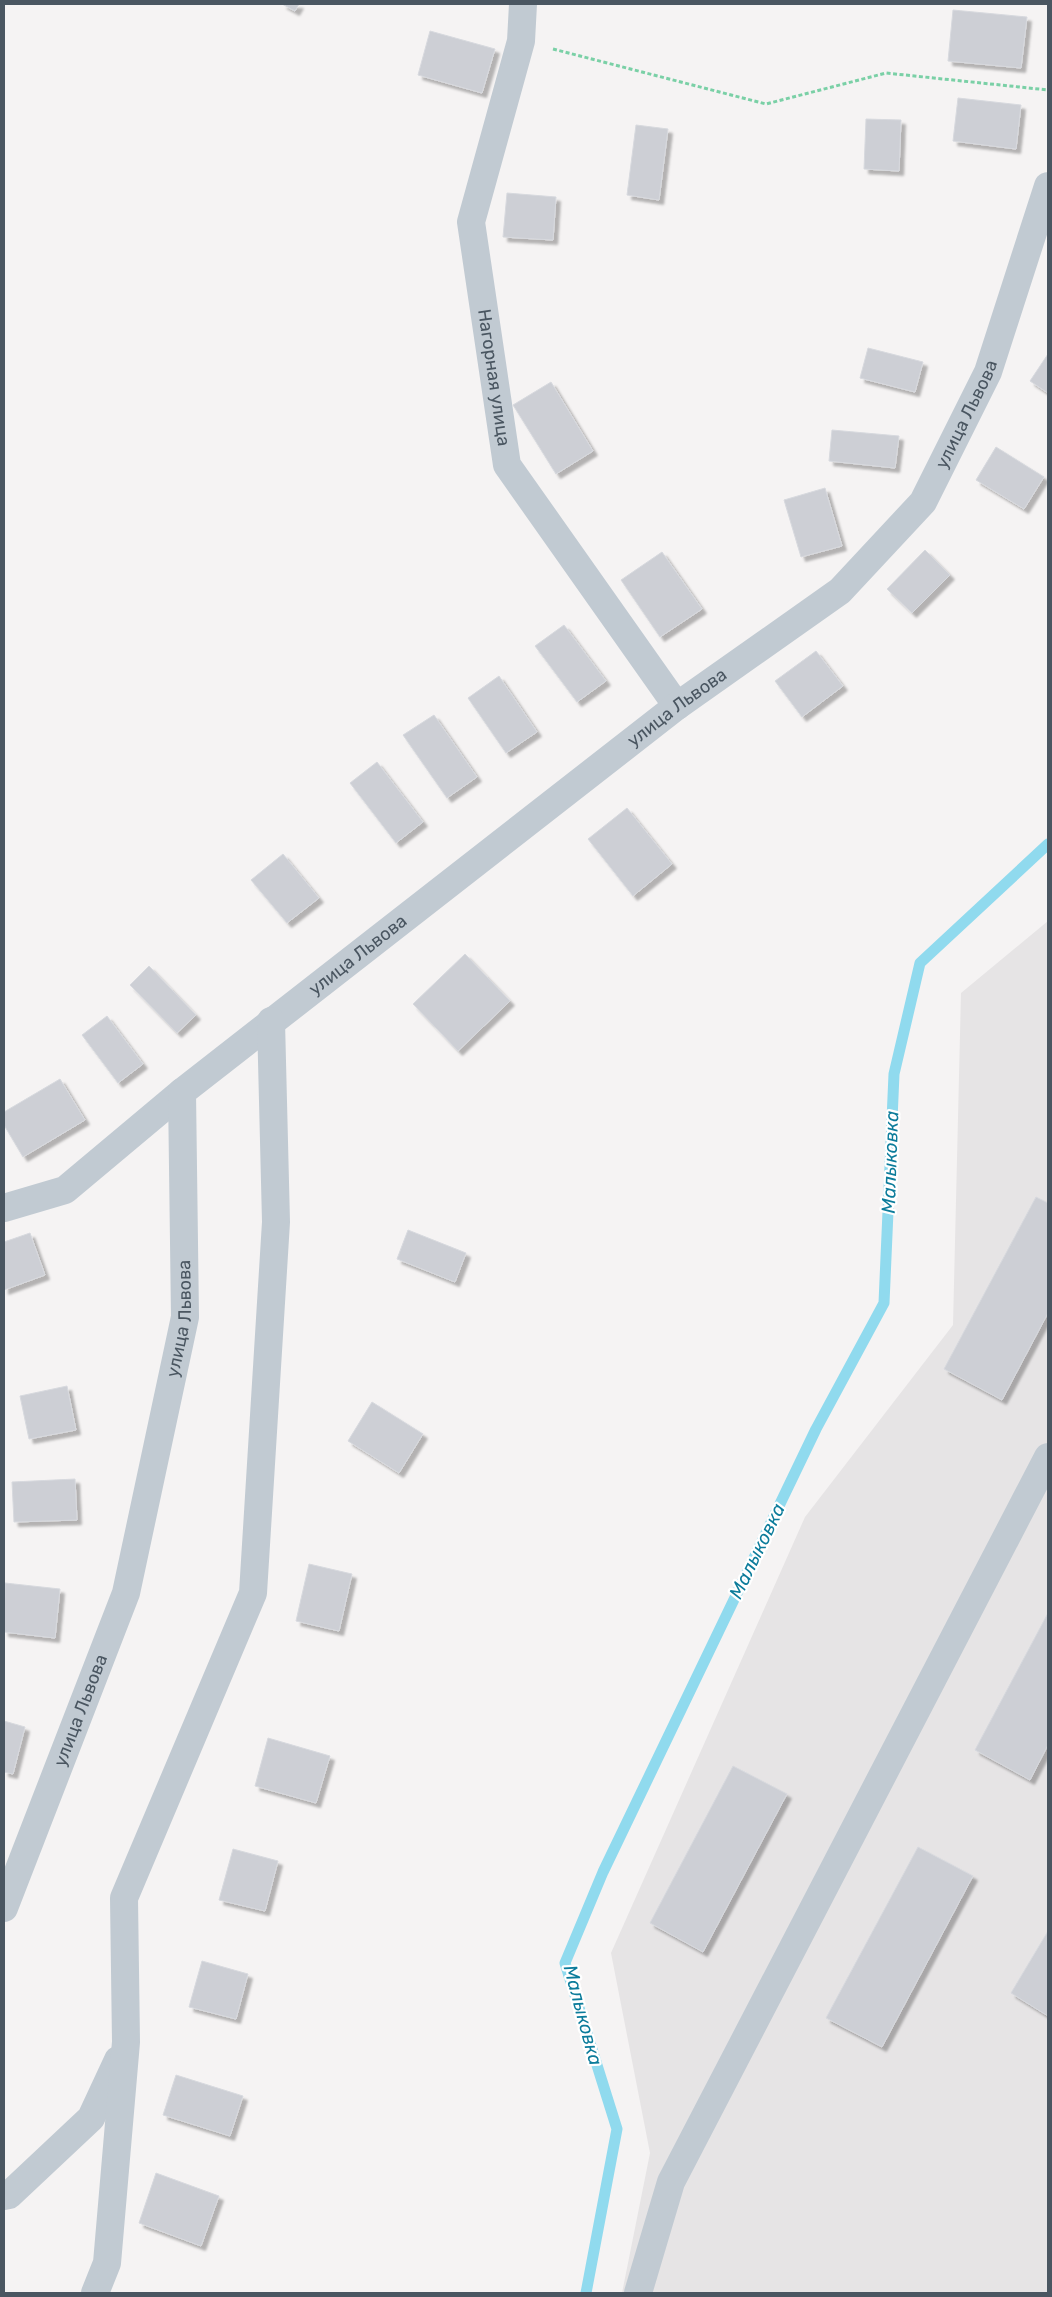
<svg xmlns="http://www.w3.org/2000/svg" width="1052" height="2297" font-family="Rubik,sans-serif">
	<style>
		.education { fill: #e6e4e5 }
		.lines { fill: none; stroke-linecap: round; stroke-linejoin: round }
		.stream { stroke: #90daee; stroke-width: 11 }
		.building { fill: #cdcfd5; stroke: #d7d9de; filter: url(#shadow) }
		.path { stroke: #7ad0a6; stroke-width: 3; stroke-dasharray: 4 2.5; stroke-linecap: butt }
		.minor { stroke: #c1cad2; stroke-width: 28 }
		.labels { text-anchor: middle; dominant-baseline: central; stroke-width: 4.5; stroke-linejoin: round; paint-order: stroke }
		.street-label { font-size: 18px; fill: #4a5661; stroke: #fff }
		.water-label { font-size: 19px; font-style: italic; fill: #0c7c9b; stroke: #fff }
	</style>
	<defs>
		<filter id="shadow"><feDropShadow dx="4.5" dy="4.5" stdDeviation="1" flood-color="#0004"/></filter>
	</defs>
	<rect width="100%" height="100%" fill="#f5f3f3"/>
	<polygon class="education" points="1048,921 1048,2293 622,2293 650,2153 611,1953 805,1517 953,1325 961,993"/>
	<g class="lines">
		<polyline class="stream" points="586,2293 617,2129 565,1963 603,1872 816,1429 884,1303 894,1074 920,963 1048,844"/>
	</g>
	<g class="building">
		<polygon points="282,4 299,4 295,11"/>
		<polygon points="953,10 1027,17 1021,68 948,61"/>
		<polygon points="430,31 495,49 482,93 418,75"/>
		<polygon points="958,98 1021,105 1016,149 953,141"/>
		<polygon points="866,119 901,120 899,171 864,169"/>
		<polygon points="636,125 668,129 659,200 627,195"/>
		<polygon points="507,193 556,197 553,240 503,237"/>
		<polygon points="868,348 923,362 915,392 860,378"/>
		<polygon points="1048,354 1048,393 1030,381"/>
		<polygon points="551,382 593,451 556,474 513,405"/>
		<polygon points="832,430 899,436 895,468 829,461"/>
		<polygon points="996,447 1044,477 1024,509 976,480"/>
		<polygon points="825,488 842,546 801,557 784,500"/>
		<polygon points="925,550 950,575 912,613 887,589"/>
		<polygon points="662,552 702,609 660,637 621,580"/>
		<polygon points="564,625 606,681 577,702 535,646"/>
		<polygon points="816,651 843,686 802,717 775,681"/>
		<polygon points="499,676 537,732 506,753 468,698"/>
		<polygon points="434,715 477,777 447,798 403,735"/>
		<polygon points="377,762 423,822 396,843 350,783"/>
		<polygon points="627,808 672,864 633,896 588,839"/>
		<polygon points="283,854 319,898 287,923 251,880"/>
		<polygon points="465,954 510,1001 458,1051 413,1004"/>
		<polygon points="149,966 196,1015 177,1033 130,985"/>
		<polygon points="107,1016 143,1064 118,1083 82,1035"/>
		<polygon points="60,1079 85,1120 23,1157 4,1125 4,1112"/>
		<polygon points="1036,1197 1048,1203 1048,1313 1002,1400 944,1369"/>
		<polygon points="408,1230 466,1253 455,1282 397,1259"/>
		<polygon points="30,1233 45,1275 4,1290 4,1242"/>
		<polygon points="67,1386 76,1430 29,1439 20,1396"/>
		<polygon points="372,1402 423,1434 399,1473 348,1441"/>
		<polygon points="75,1479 77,1520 14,1522 12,1482"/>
		<polygon points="309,1564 352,1574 339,1631 296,1621"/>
		<polygon points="5,1583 60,1589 55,1638 4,1632"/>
		<polygon points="1048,1613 1048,1745 1030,1780 975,1750"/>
		<polygon points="4,1721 25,1727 13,1774 4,1772"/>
		<polygon points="268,1738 330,1756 316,1803 255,1786"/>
		<polygon points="733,1766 787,1794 703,1952 650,1923"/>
		<polygon points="918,1847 973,1876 882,2047 826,2018"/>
		<polygon points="233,1849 278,1861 265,1911 219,1900"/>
		<polygon points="1048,1931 1048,2016 1011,1993"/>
		<polygon points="202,1961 248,1974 236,2019 189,2007"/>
		<polygon points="176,2075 243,2096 230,2136 163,2115"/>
		<polygon points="156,2173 219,2196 201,2246 139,2223"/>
	</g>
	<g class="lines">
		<polyline class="path" points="553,49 766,104 886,73 1048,90"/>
		<g class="minor">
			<path id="s1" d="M523 4 521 41 471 222 507 465 677 706"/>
			<polyline points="4,1208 65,1190 182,1092"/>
			<path id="s2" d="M4 1908 126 1593 185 1317 182 1092 677 706 840 591 923 502 988 372 1048 186"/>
			<polyline points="4,2196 9,2195 91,2118 118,2060"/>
			<polyline points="95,2293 107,2263 126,2042 124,1898 253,1593 276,1222 271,1021"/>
			<polyline points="638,2293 671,2182 1048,1457"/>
		</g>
	</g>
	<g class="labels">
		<g class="street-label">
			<text stroke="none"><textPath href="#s1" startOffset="382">Нагорная улица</textPath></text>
			<text stroke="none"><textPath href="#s2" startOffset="1892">улица Львова</textPath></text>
			<text stroke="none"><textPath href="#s2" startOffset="1472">улица Львова</textPath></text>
			<text stroke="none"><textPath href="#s2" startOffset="1068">улица Львова</textPath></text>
			<text stroke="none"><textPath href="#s2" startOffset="618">улица Львова</textPath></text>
			<text stroke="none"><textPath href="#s2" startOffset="212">улица Львова</textPath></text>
		</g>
		<g class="water-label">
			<text transform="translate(890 1162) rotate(-88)">Малыковка</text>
			<text transform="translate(757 1551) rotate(-64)">Малыковка</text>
			<text transform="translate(583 2015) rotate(75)">Малыковка</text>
		</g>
	</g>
	<rect width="1052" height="2297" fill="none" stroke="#4a5661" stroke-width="10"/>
</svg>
